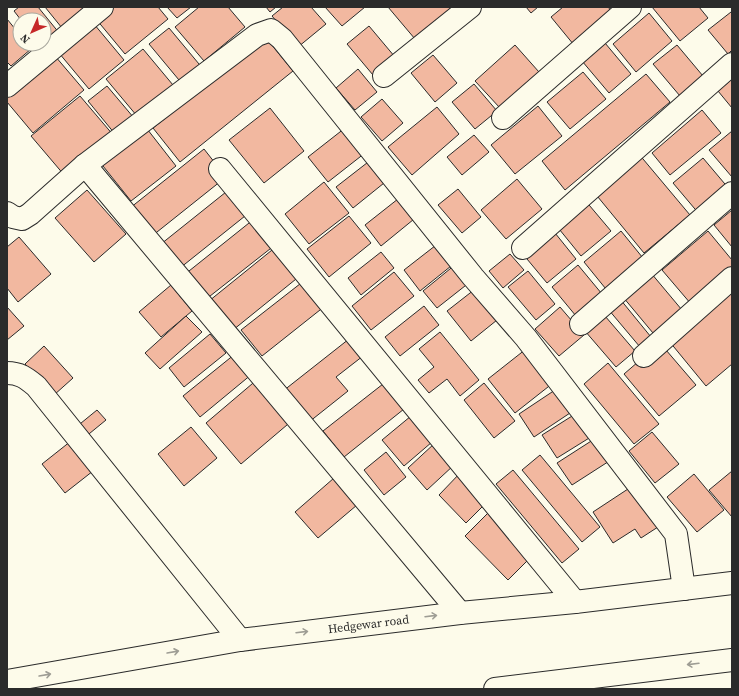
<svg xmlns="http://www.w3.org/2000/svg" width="739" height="696" font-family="'Source Serif 4',serif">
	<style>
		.building { fill: #f2b8a0; stroke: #2b2b2b }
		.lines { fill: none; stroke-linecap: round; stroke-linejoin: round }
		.street-casing { stroke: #2b2b2b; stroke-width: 24 }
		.primary-casing { stroke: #2b2b2b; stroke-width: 24 }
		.street { stroke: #fdfbea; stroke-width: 22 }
		.primary { stroke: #fdfbea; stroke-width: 22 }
		.oneway { stroke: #9e9d94 }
		.labels { text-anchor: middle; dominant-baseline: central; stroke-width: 3; stroke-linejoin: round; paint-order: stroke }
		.street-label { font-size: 12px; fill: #2b2b2b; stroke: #fdfbea }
	</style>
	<rect width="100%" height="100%" fill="#fdfbea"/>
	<g class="building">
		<polygon points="19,7 38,7 60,34 44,44 44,20 21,20 14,11"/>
		<polygon points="45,7 87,7 62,28"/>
		<polygon points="111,7 158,7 168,19 125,54 96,19"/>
		<polygon points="167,7 191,7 177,18"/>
		<polygon points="199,7 228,7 245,27 204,61 175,27"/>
		<polygon points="266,7 276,7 270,12"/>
		<polygon points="283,7 311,7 326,24 298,47 272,16"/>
		<polygon points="325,7 365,7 342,26"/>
		<polygon points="388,7 453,7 415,39"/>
		<polygon points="526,7 538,7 531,13"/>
		<polygon points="563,7 608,7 613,13 574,45 551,17"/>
		<polygon points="652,7 699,7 708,18 680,41"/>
		<polygon points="731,12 732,13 732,50 728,54 708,30"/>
		<polygon points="649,13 672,41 636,72 613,44"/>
		<polygon points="7,19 20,35 20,44 28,44 31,49 11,66 7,62"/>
		<polygon points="94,24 124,60 89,89 59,53"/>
		<polygon points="369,26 395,57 373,75 347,44"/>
		<polygon points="169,28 204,70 184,86 149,44"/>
		<polygon points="266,38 293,71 180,162 153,128"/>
		<polygon points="605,43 631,74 609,93 582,61"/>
		<polygon points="515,45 539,72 500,108 475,81"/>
		<polygon points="677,45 703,76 680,96 653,64"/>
		<polygon points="143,49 173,85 137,116 106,79"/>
		<polygon points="433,55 457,83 435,102 411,73"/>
		<polygon points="55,56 84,90 33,133 7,102 7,96"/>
		<polygon points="358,69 377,92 355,110 336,88"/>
		<polygon points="583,72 606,99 570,129 547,102"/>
		<polygon points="646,74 670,102 565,190 542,161"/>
		<polygon points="732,79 732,108 718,91"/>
		<polygon points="474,84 497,111 475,129 452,102"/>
		<polygon points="107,86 134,118 115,134 88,101"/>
		<polygon points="80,96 114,136 65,176 31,136"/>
		<polygon points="382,99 403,123 382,141 361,117"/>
		<polygon points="538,106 562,136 515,174 491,145"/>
		<polygon points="437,107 459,134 412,175 388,147"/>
		<polygon points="270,108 304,151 264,183 229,140"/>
		<polygon points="702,110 721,133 670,175 652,153"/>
		<polygon points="144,125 176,166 131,201 99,161"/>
		<polygon points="345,128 365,153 328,182 308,157"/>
		<polygon points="732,131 732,177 709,150"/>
		<polygon points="474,135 489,152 462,175 447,157"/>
		<polygon points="204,149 226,177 152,236 130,208"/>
		<polygon points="638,153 690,215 644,253 593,191"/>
		<polygon points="703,158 730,190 700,215 673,183"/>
		<polygon points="372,159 389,179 353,208 336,187"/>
		<polygon points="517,179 542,209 506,239 481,210"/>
		<polygon points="324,182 349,213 309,244 285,214"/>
		<polygon points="231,188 250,212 180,268 161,244"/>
		<polygon points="458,189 481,217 462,233 438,205"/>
		<polygon points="87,190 126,234 94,262 55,218"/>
		<polygon points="403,195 419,215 381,246 365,225"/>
		<polygon points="584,199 611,231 581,256 555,224"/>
		<polygon points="732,210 732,247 714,225"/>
		<polygon points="349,216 371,243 329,277 307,249"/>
		<polygon points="254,219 275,245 205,300 184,275"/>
		<polygon points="551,228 576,259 547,283 522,253"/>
		<polygon points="621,231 647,263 610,294 584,262"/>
		<polygon points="708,231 732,260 732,269 691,304 662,270"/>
		<polygon points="19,237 51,274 18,302 7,288 7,247"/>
		<polygon points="440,242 456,262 420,291 404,270"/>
		<polygon points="277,246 301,275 233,330 209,301"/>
		<polygon points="381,252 394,268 361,295 348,278"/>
		<polygon points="510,254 524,270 503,288 489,271"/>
		<polygon points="456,264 470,282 437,308 423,291"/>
		<polygon points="578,265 602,294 576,316 552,287"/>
		<polygon points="528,271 555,304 536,320 508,287"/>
		<polygon points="394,272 414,296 371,330 352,306"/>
		<polygon points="651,273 682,310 653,333 623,297"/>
		<polygon points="305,280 325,306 262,356 241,330"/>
		<polygon points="171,285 192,311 161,337 139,312"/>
		<polygon points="479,286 502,316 471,341 447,311"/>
		<polygon points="732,289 732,364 706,386 669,341"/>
		<polygon points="620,299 651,337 640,347 608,309"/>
		<polygon points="424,306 439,325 400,356 385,337"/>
		<polygon points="7,307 24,326 7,340"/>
		<polygon points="560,307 584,335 559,356 535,329"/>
		<polygon points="186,316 202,332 160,369 145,353"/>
		<polygon points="605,316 635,351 616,367 585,331"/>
		<polygon points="440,332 479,380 460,396 447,379 429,393 418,380 434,367 419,349"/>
		<polygon points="210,334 226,353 184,387 169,368"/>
		<polygon points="349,339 363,356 336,377 348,391 309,422 283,391"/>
		<polygon points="660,343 696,385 659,416 624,374"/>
		<polygon points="44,346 73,378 54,395 25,364"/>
		<polygon points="526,349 553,383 515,413 488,379"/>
		<polygon points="235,354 252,374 200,417 183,396"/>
		<polygon points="608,363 659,424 634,444 584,384"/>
		<polygon points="259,378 294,419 241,464 206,423"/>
		<polygon points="484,383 515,421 494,438 464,400"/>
		<polygon points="383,384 404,409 344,457 323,431"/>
		<polygon points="558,388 573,411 534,437 519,414"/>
		<polygon points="97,410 106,420 84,438 75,428"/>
		<polygon points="580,411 594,435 557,458 542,435"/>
		<polygon points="411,416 432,442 404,466 382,440"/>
		<polygon points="191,427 217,458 184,486 158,454"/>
		<polygon points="652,432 679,464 655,483 629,451"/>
		<polygon points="599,436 614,458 572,485 557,463"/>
		<polygon points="71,441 93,471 65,493 42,464"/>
		<polygon points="435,443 454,465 427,490 408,468"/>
		<polygon points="386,452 406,477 384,495 364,470"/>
		<polygon points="540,455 600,527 582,542 522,470"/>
		<polygon points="513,470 579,549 562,563 496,484"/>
		<polygon points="462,471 490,499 466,523 439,495"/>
		<polygon points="732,471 732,517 709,490"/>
		<polygon points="694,474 724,510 697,532 667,497"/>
		<polygon points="334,478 357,505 318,538 295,512"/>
		<polygon points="631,487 658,527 641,538 635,529 613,543 593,512"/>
		<polygon points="489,512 533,555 508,580 465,536"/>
	</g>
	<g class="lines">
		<defs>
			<g id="street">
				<polyline points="384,76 470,7"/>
				<polyline points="7,86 102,7"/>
				<polyline points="503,118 630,7"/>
				<polyline points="85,165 460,613"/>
				<polyline points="220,169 575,602"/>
				<polyline points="7,213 13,217 22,219 30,214 85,165 257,35 271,30 282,39 473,277 526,338 676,534 684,589"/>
				<polyline points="523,248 732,64"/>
				<polyline points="581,324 732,193"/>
				<polyline points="644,356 732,278"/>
				<path d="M7 373C20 373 26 378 36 386L240 640"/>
			</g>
			<g id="primary">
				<path id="s1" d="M7 681 240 640 460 613 575 602 732 583"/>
				<polyline points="495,689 732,660"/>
			</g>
		</defs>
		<use href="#street" class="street-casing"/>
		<use href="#primary" class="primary-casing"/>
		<use href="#street" class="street"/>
		<use href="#primary" class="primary"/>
	</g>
	<defs><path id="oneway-shaft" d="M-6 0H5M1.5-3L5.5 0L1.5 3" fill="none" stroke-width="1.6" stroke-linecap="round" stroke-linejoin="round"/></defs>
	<g class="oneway">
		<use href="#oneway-shaft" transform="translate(431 616) rotate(-7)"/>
		<use href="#oneway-shaft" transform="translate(302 632) rotate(-7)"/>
		<use href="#oneway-shaft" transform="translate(173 652) rotate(-10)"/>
		<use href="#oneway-shaft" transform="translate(693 664) rotate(173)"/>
		<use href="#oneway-shaft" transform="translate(45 675) rotate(-10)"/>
	</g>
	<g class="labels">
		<g class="street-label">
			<text stroke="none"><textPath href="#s1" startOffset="366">Hedgewar road</textPath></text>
		</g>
	</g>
	<rect width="739" height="696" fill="none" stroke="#2b2b2b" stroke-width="16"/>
	<g transform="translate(32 32) rotate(225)"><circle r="19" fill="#fdfbea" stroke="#a9a89e"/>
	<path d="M0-3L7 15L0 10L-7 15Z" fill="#c62828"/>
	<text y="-6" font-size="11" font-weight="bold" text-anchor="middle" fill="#2b2b2b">N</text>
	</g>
</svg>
